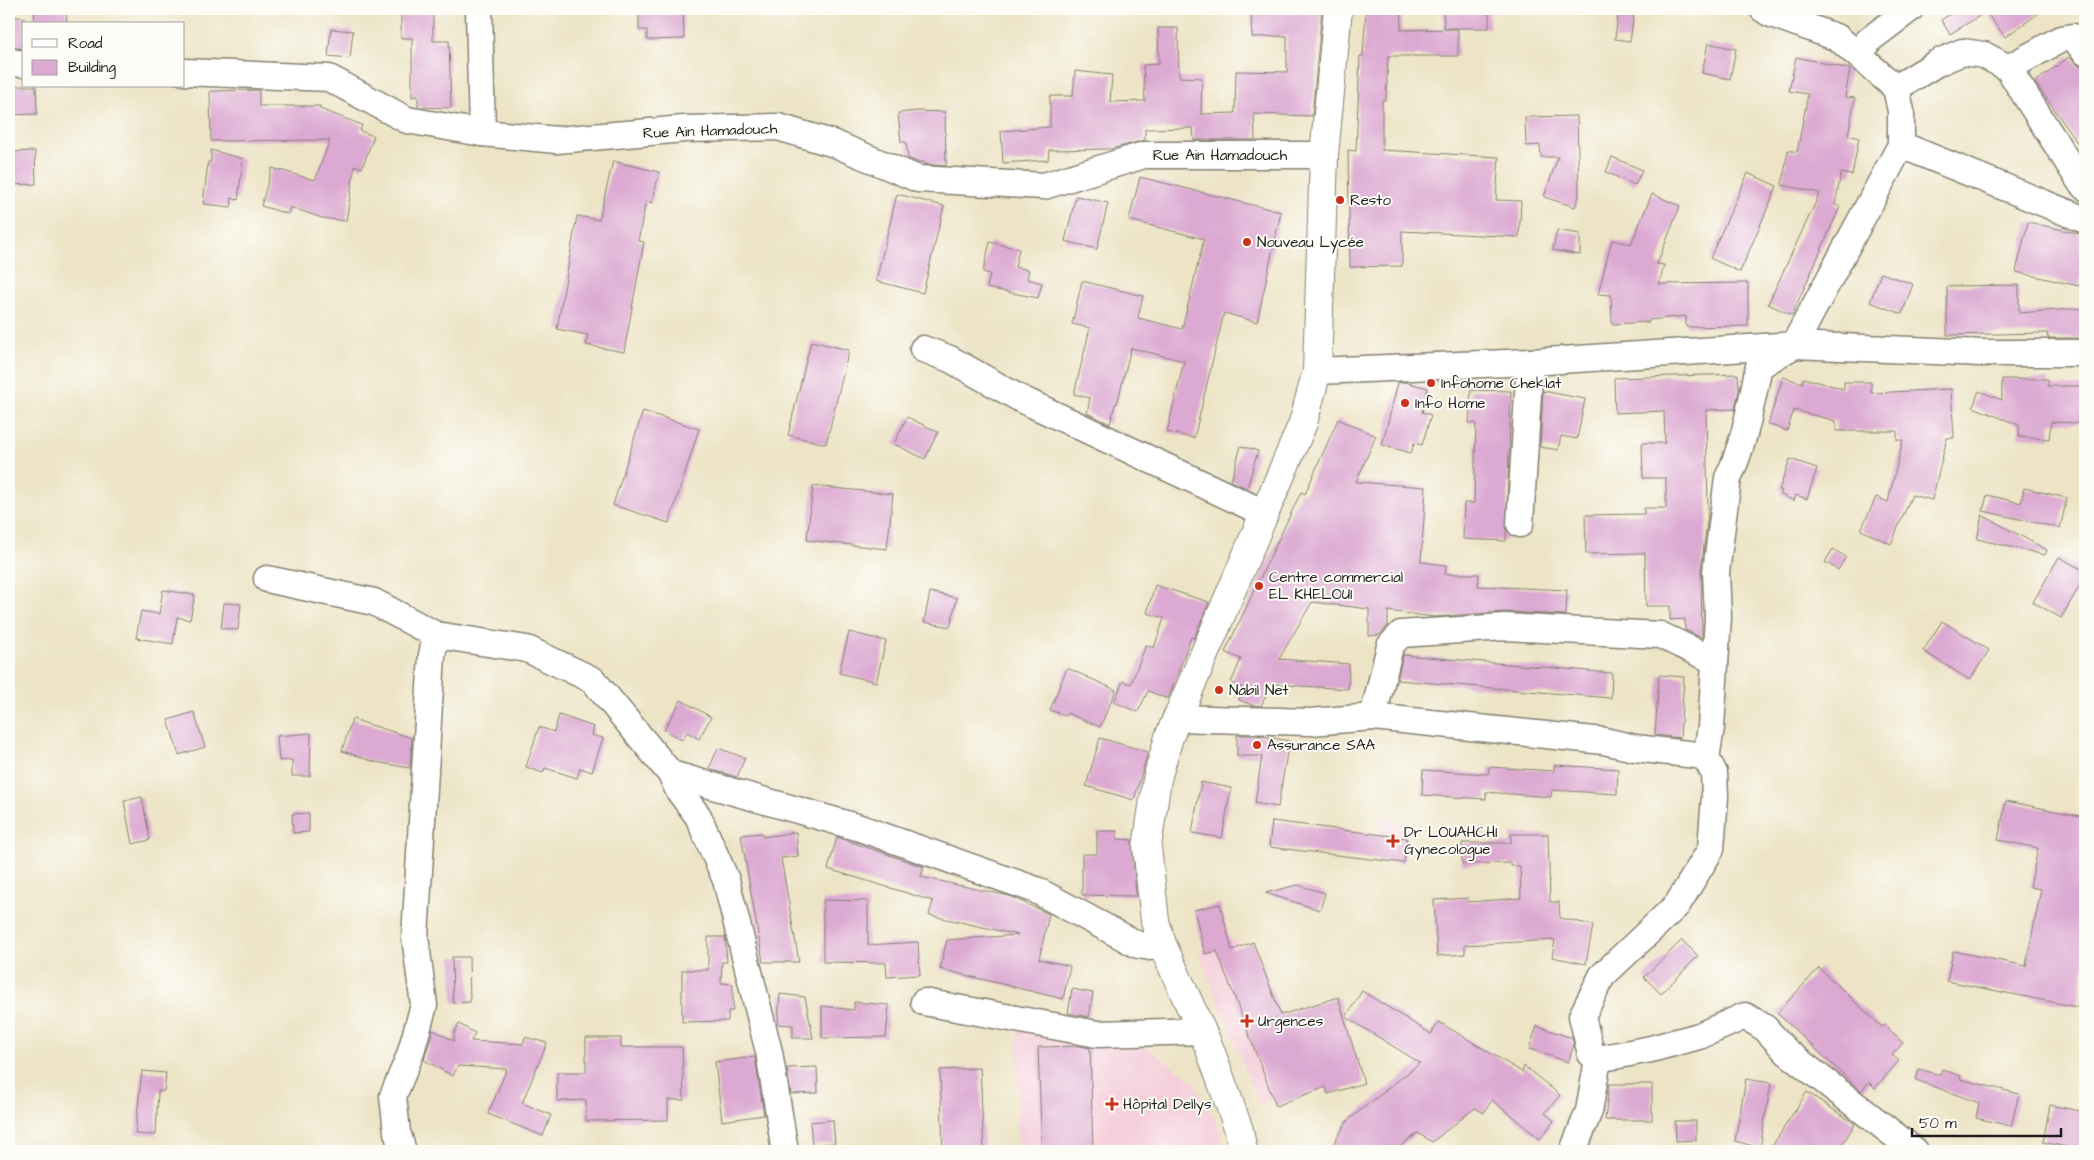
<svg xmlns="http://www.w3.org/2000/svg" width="2094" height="1160" font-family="'Architects Daughter',sans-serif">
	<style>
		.built { fill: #f5cfdb }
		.building { fill: #dca9d2 }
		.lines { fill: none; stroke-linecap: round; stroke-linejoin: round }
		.minor-casing { stroke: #848071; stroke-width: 29 }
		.major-casing { stroke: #848071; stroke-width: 30 }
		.minor { stroke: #fff; stroke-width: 26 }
		.major { stroke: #fff; stroke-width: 28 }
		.poi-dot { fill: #c8321e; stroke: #fdfcf7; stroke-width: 2 }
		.labels { text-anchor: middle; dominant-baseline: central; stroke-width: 4; stroke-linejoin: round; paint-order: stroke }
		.street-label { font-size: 15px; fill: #1c1c1c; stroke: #fdfcf7 }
		.poi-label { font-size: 15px; fill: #1c1c1c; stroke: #fdfcf7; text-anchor: start }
	</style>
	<rect width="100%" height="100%" fill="#fdfcf7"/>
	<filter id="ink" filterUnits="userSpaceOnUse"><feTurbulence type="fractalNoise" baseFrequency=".02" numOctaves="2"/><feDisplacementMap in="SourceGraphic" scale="10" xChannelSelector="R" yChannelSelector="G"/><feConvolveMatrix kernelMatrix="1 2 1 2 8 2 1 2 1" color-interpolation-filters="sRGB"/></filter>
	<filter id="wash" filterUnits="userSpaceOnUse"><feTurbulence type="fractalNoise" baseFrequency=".0096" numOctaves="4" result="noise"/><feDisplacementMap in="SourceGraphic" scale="20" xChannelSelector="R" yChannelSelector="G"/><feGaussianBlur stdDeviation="1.12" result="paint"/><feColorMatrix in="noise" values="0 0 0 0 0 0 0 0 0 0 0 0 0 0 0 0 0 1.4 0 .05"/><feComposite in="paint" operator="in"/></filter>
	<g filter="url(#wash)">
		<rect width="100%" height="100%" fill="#ede4c6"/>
		<g class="built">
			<polygon points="1381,818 1408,822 1404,863 1378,860"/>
			<polygon points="1235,938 1296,1089 1259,1104 1199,953"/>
			<polygon points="1018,1029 1122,1029 1194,1082 1218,1126 1224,1151 1017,1151"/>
		</g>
		<g id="blocks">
			<g class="building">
				<polygon points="34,9 66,9 67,24 35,24"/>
				<polygon points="401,9 433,9 433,41 449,41 451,108 418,107 418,96 412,97 412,38 401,38"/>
				<polygon points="639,9 683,9 684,39 647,40 647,30 639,30"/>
				<polygon points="1251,9 1322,9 1312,116 1254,114 1255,140 1194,140 1193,128 1145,129 1145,140 1111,149 1049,150 1048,160 1003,163 1001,131 1050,127 1050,96 1073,96 1075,71 1112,75 1110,102 1145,101 1143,65 1159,64 1158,28 1178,28 1179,77 1202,78 1201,114 1235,113 1236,71 1287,72 1287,36 1252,37"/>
				<polygon points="1366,9 1402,9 1401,30 1458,29 1458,56 1388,56 1386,100 1382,100 1382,150 1499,157 1496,200 1521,201 1519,237 1402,231 1402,266 1350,267 1348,150 1356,151 1360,56 1363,56"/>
				<polygon points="1443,9 1489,9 1489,28 1444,28"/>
				<polygon points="1958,9 2045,9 2005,37 1986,12 1950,34 1941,20"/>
				<polygon points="1618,13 1634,15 1630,41 1615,39"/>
				<polygon points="9,17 24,17 24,49 9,47"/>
				<polygon points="331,29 353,31 350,58 328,56"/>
				<polygon points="1708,43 1736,49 1730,79 1702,73"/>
				<polygon points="1796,57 1850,69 1845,97 1855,98 1848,135 1859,138 1852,175 1841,173 1835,205 1840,207 1792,315 1768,304 1820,193 1782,185 1788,150 1797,152 1808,94 1789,91"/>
				<polygon points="2069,57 2079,66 2085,67 2085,154 2035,82"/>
				<polygon points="9,86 36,86 37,114 9,115"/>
				<polygon points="259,90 259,106 320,106 320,109 362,125 360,131 374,136 362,168 355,165 346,221 322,218 290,207 288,214 261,206 272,168 315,180 330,140 211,141 210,91"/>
				<polygon points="917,111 945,112 946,166 924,164 924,162 917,162 908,158 906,142 901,142 898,113"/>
				<polygon points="1577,116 1579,196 1575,207 1544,197 1558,157 1541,157 1540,145 1526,146 1525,117"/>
				<polygon points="211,150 243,159 238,200 232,198 231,207 203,204 208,162 211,162"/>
				<polygon points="35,151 36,184 10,185 9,152"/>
				<polygon points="1612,157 1642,170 1635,185 1606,172"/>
				<polygon points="613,161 659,172 652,203 646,201 638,241 644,242 624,352 586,345 588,335 557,329 577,216 599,220"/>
				<polygon points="1748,173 1777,186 1740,272 1710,258"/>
				<polygon points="1140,177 1281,212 1257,322 1224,313 1194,438 1167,432 1184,361 1131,348 1117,404 1115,404 1110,424 1087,413 1090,398 1074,394 1090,328 1072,324 1082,281 1143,296 1138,318 1182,329 1204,239 1129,220"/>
				<polygon points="897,194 944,206 923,293 876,281"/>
				<polygon points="1652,194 1680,206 1657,264 1664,265 1659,284 1748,283 1748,326 1686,327 1686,316 1649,320 1649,322 1612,324 1611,295 1598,294 1612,240 1631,244"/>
				<polygon points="1076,196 1108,203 1097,249 1065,241"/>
				<polygon points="2028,222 2085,235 2085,259 2079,286 2016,272"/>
				<polygon points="1557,230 1580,234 1580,255 1553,250"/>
				<polygon points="990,242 1019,249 1015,267 1029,270 1027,279 1042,283 1038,298 987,288 990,274 983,272"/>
				<polygon points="1881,273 1913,284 1902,314 1870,302"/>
				<polygon points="2019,285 2019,313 2085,308 2085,338 2048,338 2047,333 1947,335 1947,286"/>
				<polygon points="811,341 849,350 826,444 788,435"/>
				<polygon points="1738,374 1739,390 1735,409 1706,410 1708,513 1701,570 1702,638 1685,630 1685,619 1670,620 1670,606 1646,606 1645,553 1586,554 1585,515 1644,514 1644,508 1666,508 1666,478 1643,478 1642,443 1665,443 1664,411 1615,413 1614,378"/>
				<polygon points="1783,377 1802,383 1803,378 1844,389 1844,382 1871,382 1871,393 1951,389 1954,438 1947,438 1932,500 1912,495 1891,544 1861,530 1876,497 1888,502 1903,440 1897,440 1897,431 1836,431 1836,421 1794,410 1787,431 1768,424"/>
				<polygon points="2002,379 2048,379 2048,386 2085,386 2084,423 2051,422 2049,439 2019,437 2019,425 1973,407 1979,391 2002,400"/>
				<polygon points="1405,382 1428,388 1422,412 1431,415 1422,445 1414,443 1411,453 1382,445 1398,383"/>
				<polygon points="1471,390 1511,391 1506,541 1463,539 1464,503 1474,503 1476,423 1469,423"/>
				<polygon points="1543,391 1585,399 1577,439 1561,436 1558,450 1540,447"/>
				<polygon points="643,411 699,429 669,523 613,505"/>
				<polygon points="907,417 938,432 925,459 894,444"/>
				<polygon points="1338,419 1376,436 1356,482 1426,487 1421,562 1446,565 1445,574 1479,574 1478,586 1567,590 1566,615 1504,612 1434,617 1388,611 1388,626 1379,635 1369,636 1369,609 1312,602 1279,659 1349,664 1348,689 1271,684 1261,706 1252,705 1239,700 1243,688 1231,683 1241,659 1225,652 1301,492 1305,494"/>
				<polygon points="1241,446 1258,451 1247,488 1231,481"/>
				<polygon points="1790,459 1817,468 1807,499 1796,495 1794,501 1780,494 1782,490 1779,490"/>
				<polygon points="813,486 893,494 887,549 807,540"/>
				<polygon points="2024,488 2067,498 2060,528 1983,511 1987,495 2021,503"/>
				<polygon points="1982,515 2047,550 2045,555 1977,539"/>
				<polygon points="1833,549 1846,557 1838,570 1825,562"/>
				<polygon points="2059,557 2085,571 2085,577 2061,618 2033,602"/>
				<polygon points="1155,585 1209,602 1194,638 1191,637 1168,699 1148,691 1138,712 1114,702 1123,681 1131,684 1146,645 1154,648 1164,618 1147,613"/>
				<polygon points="163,590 195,595 190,620 177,617 173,644 136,638 141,611 159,614"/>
				<polygon points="930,592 957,598 950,627 924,622"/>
				<polygon points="224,603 241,604 238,630 221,628"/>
				<polygon points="1942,621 1989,650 1970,680 1923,651"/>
				<polygon points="849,632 886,641 876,682 839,673"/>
				<polygon points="1403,655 1612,673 1611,698 1397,680"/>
				<polygon points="1067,668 1116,690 1100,727 1067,713 1066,716 1050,710"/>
				<polygon points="1659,675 1684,677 1680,738 1655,735"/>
				<polygon points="681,700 711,717 699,739 687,732 682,740 664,730"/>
				<polygon points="194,712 205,747 179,755 168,720"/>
				<polygon points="559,715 594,727 592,735 603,738 592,772 580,768 577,778 545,768 543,773 526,767 539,727 554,732"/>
				<polygon points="352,719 412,738 410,768 375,762 342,751"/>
				<polygon points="311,733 310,776 292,776 292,760 279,761 277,736"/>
				<polygon points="1237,735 1257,735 1289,741 1278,807 1255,803 1262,756 1237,756"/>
				<polygon points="1100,738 1148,752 1134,800 1086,786"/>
				<polygon points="718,748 745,758 737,777 709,769"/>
				<polygon points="1554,765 1618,769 1617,794 1552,790 1551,797 1486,792 1486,799 1422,795 1423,770 1488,774 1489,767 1554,771"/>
				<polygon points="1201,782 1231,788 1222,838 1192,833"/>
				<polygon points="142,797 150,840 132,844 124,801"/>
				<polygon points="2006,801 2085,817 2085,965 2077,1007 1947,981 1953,951 2026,966 2041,889 2030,887 2038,848 1998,840"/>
				<polygon points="309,813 309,832 293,833 292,814"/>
				<polygon points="1272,821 1407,838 1404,863 1269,847"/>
				<polygon points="1097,831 1117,831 1117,839 1132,840 1136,896 1082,895 1082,854 1097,854"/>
				<polygon points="796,832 798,856 781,858 799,962 763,962 741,835 762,833 763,837"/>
				<polygon points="1511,834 1548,834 1550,902 1559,902 1560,918 1593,925 1586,964 1552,957 1555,940 1465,945 1465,954 1437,956 1434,900 1468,898 1468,902 1521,898 1520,866 1511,866 1511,863 1462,864 1462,843 1511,843"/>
				<polygon points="837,837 924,867 921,877 1009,896 1049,914 1039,959 1070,966 1063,999 940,969 947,940 1018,935 929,915 933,901 828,869"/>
				<polygon points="1298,885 1325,893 1320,910 1265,893"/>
				<polygon points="823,900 868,901 868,945 918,942 920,975 887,977 886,963 823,962"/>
				<polygon points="1220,904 1232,950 1253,942 1281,1015 1338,997 1364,1083 1328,1094 1326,1087 1276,1106 1217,951 1205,954 1194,910"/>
				<polygon points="708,937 725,937 727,962 722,962 721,983 733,984 733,1011 728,1011 728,1021 682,1022 682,970 708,970"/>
				<polygon points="1682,940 1698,956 1661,994 1644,977"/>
				<polygon points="452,957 469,957 470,1002 453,1003"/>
				<polygon points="1819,968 1882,1027 1884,1025 1903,1043 1892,1055 1899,1061 1875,1088 1869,1082 1861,1091 1777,1013"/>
				<polygon points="1072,989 1093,993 1089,1017 1068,1013"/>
				<polygon points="1362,991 1431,1034 1439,1022 1522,1072 1524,1066 1560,1095 1545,1113 1554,1121 1540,1139 1492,1100 1484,1113 1475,1108 1432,1142 1418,1133 1394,1151 1329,1151 1347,1121 1420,1063 1346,1017"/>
				<polygon points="780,994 805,997 813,1038 793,1038 793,1025 778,1024"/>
				<polygon points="854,1002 889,1005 886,1037 822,1038 822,1006 854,1010"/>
				<polygon points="459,1024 475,1033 471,1041 523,1044 525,1037 547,1043 522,1103 551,1115 543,1136 488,1114 507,1069 458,1066 453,1076 424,1060 433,1030 454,1041 454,1034"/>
				<polygon points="1537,1026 1572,1038 1574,1045 1568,1062 1529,1049"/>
				<polygon points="586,1038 621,1038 621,1047 682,1047 684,1100 668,1100 668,1120 586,1121 586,1100 557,1101 557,1072 586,1072"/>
				<polygon points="1080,1046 1090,1048 1093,1151 1042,1151 1038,1047"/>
				<polygon points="755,1057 764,1115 722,1121 715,1062"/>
				<polygon points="817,1067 818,1093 791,1094 787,1068"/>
				<polygon points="980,1068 984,1151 943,1151 940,1070"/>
				<polygon points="1919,1069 1940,1075 1942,1069 1961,1076 1960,1079 2019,1094 2011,1126 1976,1118 1979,1103 1916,1080"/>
				<polygon points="142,1071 166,1073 164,1091 158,1091 156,1135 135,1134"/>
				<polygon points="1746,1079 1771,1083 1760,1148 1735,1141"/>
				<polygon points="1609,1084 1652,1084 1652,1120 1605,1120"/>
				<polygon points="1807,1092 1855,1124 1838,1151 1769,1151"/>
				<polygon points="2050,1105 2085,1112 2081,1150 2043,1142"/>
				<polygon points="833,1120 835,1143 812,1145 810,1122"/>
				<polygon points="1675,1121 1696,1121 1696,1140 1676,1141"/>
			</g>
		</g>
	</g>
	<g filter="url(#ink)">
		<use href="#blocks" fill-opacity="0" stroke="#848071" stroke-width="1"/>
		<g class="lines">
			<defs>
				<g id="minor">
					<polyline points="479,9 482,133"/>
					<polyline points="1860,55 1869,40 1910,9"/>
					<polyline points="9,62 24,64"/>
					<polyline points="2008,68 2061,39 2073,37 2085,52"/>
					<polyline points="184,72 329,78 407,120 482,133 557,140 684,129 778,127 835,144 918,179 1044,186 1144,155 1324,155"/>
					<polyline points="1896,88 1937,63 1962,52 1984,55 2008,68 2081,183 2085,187"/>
					<polyline points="1901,145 2085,220"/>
					<polyline points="923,349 950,359 1019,398 1264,513"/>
					<polyline points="1317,371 1530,362 1794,345 1981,353 2085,353"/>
					<polyline points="1520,524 1530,362"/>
					<polyline points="267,579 374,602 436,635 527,649 593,680 671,774 860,828 1036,890 1138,945 1150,947 1162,944"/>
					<polyline points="1373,717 1390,646 1401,634 1505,627 1660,635 1715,661"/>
					<polyline points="1176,718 1310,722 1373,717 1604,741 1635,748 1705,756 1714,773 1715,796 1711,849 1677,905 1602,976 1582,1016 1591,1054 1598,1059 1651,1049 1699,1036 1745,1016 1765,1028 1787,1052 1915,1151"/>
					<path d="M1706 759 1711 727 1718 617 1716 572 1728 478C1745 443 1751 403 1759 366L1794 345 1901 145V111L1896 88 1838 38 1769 13 1763 9"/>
					<polyline points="671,774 679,791 698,816 726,880 769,1052 785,1151"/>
					<polyline points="924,1002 1097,1034 1202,1031"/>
					<polyline points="403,1151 397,1132 393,1096 410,1055 424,1005 415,937 432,655 436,635"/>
					<polyline points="1573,1151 1589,1111 1598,1059"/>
				</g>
				<polyline id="major" points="1243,1151 1239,1130 1209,1047 1162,944 1155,921 1147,847 1157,779 1169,737 1303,423 1317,371 1324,155 1338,9"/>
			</defs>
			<use href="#minor" class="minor-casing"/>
			<use href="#major" class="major-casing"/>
			<use href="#minor" class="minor"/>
			<use href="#major" class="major"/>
		</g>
	</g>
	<g class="poi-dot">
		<circle cx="1340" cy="200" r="5"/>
		<circle cx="1247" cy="242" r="5"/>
		<circle cx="1431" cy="383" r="5"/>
		<circle cx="1405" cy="403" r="5"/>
		<circle cx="1259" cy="586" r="5"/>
		<circle cx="1219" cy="690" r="5"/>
		<circle cx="1257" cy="745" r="5"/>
		<path d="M1390.5 833.5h5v5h5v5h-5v5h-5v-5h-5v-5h5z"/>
		<path d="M1244.5 1013.5h5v5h5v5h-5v5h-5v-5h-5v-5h5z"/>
		<path d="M1109.5 1096.5h5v5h5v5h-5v5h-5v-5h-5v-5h5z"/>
	</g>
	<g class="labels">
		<g class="street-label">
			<text transform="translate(710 131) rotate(-2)">Rue Ain Hamadouch</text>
			<text x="1220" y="155">Rue Ain Hamadouch</text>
		</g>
		<g class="poi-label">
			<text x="1350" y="200">Resto</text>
			<text x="1257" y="242">Nouveau Lycée</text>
			<text x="1441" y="383">Infohome Cheklat</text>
			<text x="1415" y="403">Info Home</text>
			<text x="1269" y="577">Centre commercial<tspan x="1269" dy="17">EL KHELOUI</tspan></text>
			<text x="1229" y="690">Nabil Net</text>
			<text x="1267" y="745">Assurance SAA</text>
			<text x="1404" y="832">Dr LOUAHCHI<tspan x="1404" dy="17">Gynecologue</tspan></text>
			<text x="1258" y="1021">Urgences</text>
			<text x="1123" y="1104">Hôpital Dellys</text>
		</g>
	</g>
	<rect width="2094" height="1160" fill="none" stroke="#fdfcf7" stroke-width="30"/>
	<rect x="22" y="22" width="162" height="65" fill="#fdfcf7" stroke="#a3a29f"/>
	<rect x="32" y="39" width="25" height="8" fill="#ffffff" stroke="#a3a29f"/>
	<text x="68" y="48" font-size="15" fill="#1c1c1c">Road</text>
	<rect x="32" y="60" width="25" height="15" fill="#dca9d2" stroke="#a3a29f"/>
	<text x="68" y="72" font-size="15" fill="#1c1c1c">Building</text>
	<path d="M1912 1128v8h149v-8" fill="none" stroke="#1c1c1c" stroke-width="2.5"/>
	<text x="1919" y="1128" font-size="15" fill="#1c1c1c" stroke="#fdfcf7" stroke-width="4" paint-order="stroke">50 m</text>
</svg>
